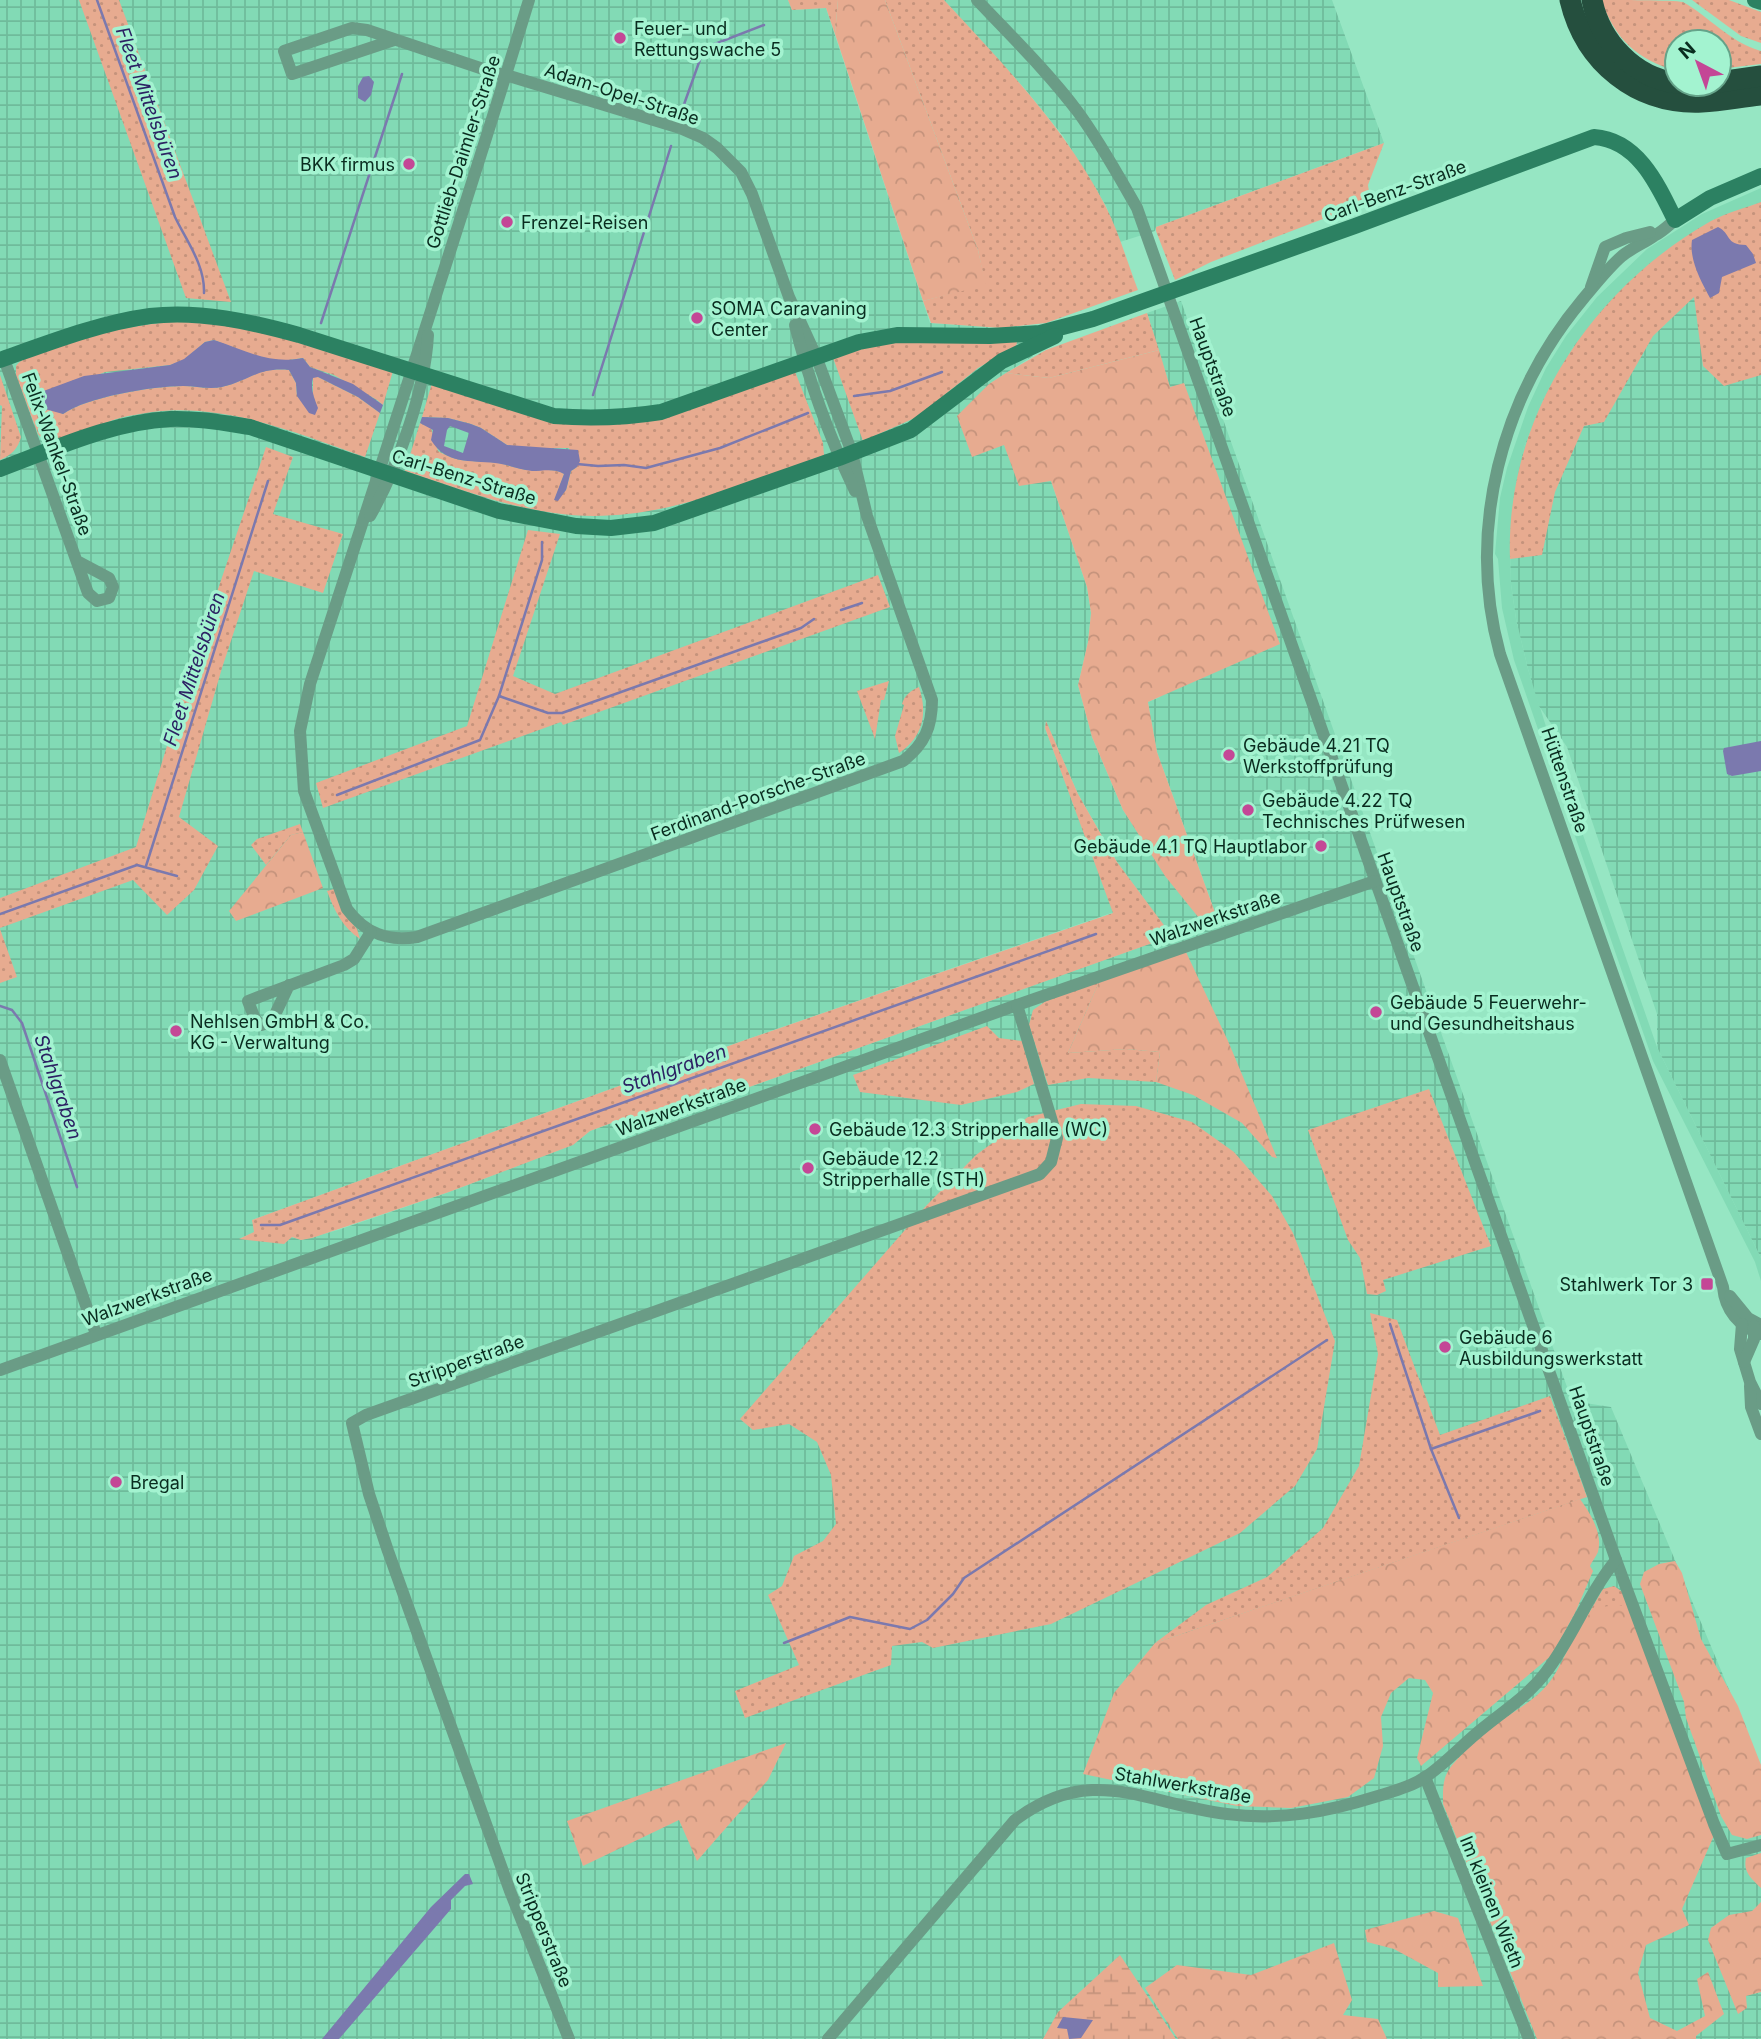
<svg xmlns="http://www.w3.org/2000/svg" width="1761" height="2039" font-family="Inter,sans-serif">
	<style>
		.built { fill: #82dab5 }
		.industrial { fill: url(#industrial-grid); fill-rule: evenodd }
		.grass { fill: url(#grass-dots) }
		.forest { fill: url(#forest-crowns) }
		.wetland { fill: url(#wetland-marsh) }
		.water { fill: #7b79ae; fill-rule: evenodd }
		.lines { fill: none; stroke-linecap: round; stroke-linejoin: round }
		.stream { stroke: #7b79ae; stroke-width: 2.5 }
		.street { stroke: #6a9c86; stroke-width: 12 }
		.secondary { stroke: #2c8162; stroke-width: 16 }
		.highway { stroke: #254f3e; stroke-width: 21 }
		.poi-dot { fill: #c44796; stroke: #a3f3d0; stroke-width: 2.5 }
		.labels { text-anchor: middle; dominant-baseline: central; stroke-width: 7; stroke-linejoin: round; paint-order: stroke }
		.poi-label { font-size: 18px; fill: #092c1f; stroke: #a3f3d0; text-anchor: start }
		.street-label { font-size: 18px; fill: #092c1f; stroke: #a3f3d0 }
		.water-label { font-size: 19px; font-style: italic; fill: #2c2263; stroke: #a3f3d0 }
	</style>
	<defs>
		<pattern id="industrial-grid" width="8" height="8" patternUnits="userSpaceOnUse" patternTransform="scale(1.75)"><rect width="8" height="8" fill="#82dab5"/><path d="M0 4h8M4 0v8" fill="none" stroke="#6fbb9b"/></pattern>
		<pattern id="grass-dots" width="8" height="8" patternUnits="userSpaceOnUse" patternTransform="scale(1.75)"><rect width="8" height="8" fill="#e7ab90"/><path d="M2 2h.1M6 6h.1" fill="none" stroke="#c5937c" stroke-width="1.8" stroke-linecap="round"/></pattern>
		<pattern id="forest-crowns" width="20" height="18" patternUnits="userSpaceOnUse" patternTransform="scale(1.75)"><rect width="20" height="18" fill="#e7ab90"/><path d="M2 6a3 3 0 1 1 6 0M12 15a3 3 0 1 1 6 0" fill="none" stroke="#c5937c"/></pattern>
		<pattern id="wetland-marsh" width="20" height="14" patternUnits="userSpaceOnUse" patternTransform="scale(1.75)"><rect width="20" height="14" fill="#e7ab90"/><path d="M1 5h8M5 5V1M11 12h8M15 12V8" fill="none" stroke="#c5937c"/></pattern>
	</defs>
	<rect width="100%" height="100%" fill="#96e6c3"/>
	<polygon class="built" points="1761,188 1761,202 1713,220 1573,347 1544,398 1524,447 1510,550 1511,584 1516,619 1528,669 1553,749 1657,1047 1761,1258 1761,1281 1755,1262 1653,1061 1514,660 1502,608 1498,559 1495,554 1500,498 1507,468 1528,407 1546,368 1566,336 1597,297 1647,249 1702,214"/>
	<g class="industrial">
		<path d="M0 0H788L792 10 826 8 930 323 1001 328 1019 326 1033 356 989 384 1004 445 1051 481 1087 587 1091 613 1088 642 1078 685 1092 737 1123 810 1204 923 1217 918 1157 752 1148 702 1160 697 1185 384 1170 388 1147 313 1181 301 1572 1401 1611 1407 1761 1766V2039H0ZM1046 722 1078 794 1098 829 1117 862 1171 936 685 1110 663 1117 625 1118 590 1131 572 1145 449 1192 338 1230 301 1240 292 1237 241 1238 255 1232 252 1220 745 1040 1114 912 1045 728Z"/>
		<polygon points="944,0 1332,0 1384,143 1156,227 1155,231 1120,242 1106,206 1063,136 1025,89"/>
		<polygon points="1761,202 1761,1258 1657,1047 1657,1014 1567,747 1539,706 1528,669 1516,619 1511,584 1510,550 1514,494 1524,447 1544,398 1573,347 1607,304 1646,267 1713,220"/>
	</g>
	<g class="grass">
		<polygon points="79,0 119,0 231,302 186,298"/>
		<polygon points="788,0 838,0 835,34 826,8 792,10"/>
		<path d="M885 0H944C1003 64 1065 127 1105 205 1119 232 1127 262 1138 290L1046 323 1001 328 931 323 923 301 985 284 978 250Z"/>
		<path d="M1601 0C1616 0 1673 0 1683 2 1711 18 1728 41 1761 51V64L1719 69V42H1677V71C1636 59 1616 40 1601 0Z"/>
		<polygon points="1692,0 1729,0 1761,12 1761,43 1741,36"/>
		<polygon points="1384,143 1368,185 1371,206 1349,209 1211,262 1175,280 1156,231 1156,227"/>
		<path d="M1761 202V375L1724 386 1703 366 1694 297 1653 336 1604 422 1584 426 1555 492 1542 555 1510 559C1505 418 1591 289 1711 221 1726 213 1745 208 1761 202Z"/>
		<polygon points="1147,313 1159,350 1049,378 1006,373 1046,350"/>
		<path d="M184 320 271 332 393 371 383 405 377 400 334 375 310 367 303 358 282 361 258 357 214 340 205 342 184 360 170 365 105 372 37 400 63 414C87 397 153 386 183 386 196 386 209 390 221 387 249 381 256 367 289 370L296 383 297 396 317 408 313 395V377H318L358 397 380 413 365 457C297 433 226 403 152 412 142 414 130 415 120 418 101 423 61 444 44 441L38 434 16 375V366C36 340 150 323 184 320Z"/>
		<polygon points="1014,339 1017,342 1016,347 978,368 917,417 863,441 832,355 868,343"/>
		<path d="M794 369 823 443 824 455C737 487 649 527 554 513 503 506 454 487 405 471L420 423 431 428 438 451C462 465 473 459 498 463 509 465 520 470 531 470 542 471 555 468 564 474L555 499 566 490 571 471 577 467 569 448H521L507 445 481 428 471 424 448 418 422 417 432 383 601 424Z"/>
		<path d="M0 375 21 437C18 449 11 455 0 460L2 406 0 405Z"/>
		<polygon points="266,447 293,457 273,514 343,534 323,593 254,571 222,668 179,817 218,846 194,890 167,915 133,880 0,928 0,898 136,847 186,684"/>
		<polygon points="528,530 560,534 513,676 555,694 878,575 890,607 563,725 561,722 323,808 316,783 467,726"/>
		<polygon points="889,681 884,700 881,700 875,739 857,691"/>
		<path d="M919 687C928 714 923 737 899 753L895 736 904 705 902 704C905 695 910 691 919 687Z"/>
		<polygon points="1046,721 1078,794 1098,829 1117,862 1172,936 685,1110 663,1117 625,1118 590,1131 573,1145 449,1192 312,1238 301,1240 292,1237 284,1244 239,1239 254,1232 252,1220 745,1040 1113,913 1045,728"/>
		<polygon points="300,824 303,832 291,835 266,865 251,845 257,839"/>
		<path d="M334 889 346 916 357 929 360 939C343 928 334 910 327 891Z"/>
		<polygon points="0,929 17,977 0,983"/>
		<polygon points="1099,982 1068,1053 1126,1049 1160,1052 1156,1082 1088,1078 1048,1085 1029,1025 1033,1010 1046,1001"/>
		<polygon points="987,1026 999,1038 1022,1041 1034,1084 1017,1092 961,1105 860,1092 853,1075"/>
		<polygon points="1429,1089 1491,1246 1383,1280 1386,1291 1377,1295 1367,1294 1360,1258 1348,1240 1308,1130"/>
		<polygon points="1081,1104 1136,1106 1192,1122 1234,1152 1272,1196 1293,1233 1335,1341 1317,1449 1295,1486 1240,1533 1051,1624 933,1648 922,1642 892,1646 891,1665 745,1718 735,1691 799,1665 768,1595 782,1586 794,1556 823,1541 836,1524 831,1475 817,1442 789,1424 753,1430 740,1419 925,1207 976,1155 1028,1117"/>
		<polygon points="1370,1313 1397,1320 1440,1435 1550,1396 1587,1497 1155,1643 1206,1605 1267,1577 1323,1528 1359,1466 1378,1354"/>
		<polygon points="1614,1586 1624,1593 1629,1608 1583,1623 1603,1589"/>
	</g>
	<g class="forest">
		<polygon points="838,0 885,0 978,250 986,285 923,301 835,34"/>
		<polygon points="1159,350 1170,387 1184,383 1280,644 1148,702 1157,752 1217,918 1203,923 1165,876 1123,810 1092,737 1078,685 1088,642 1091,613 1087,587 1051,481 1019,486 1004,445 972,457 957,416 989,384 1006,373 1049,378"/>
		<polygon points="303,832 323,888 236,921 229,911 291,835"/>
		<polygon points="1186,952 1228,1041 1277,1158 1272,1157 1242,1123 1193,1095 1156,1082 1160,1052 1126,1049 1068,1053 1099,982"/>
		<path d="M1580 1499C1590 1513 1603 1533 1598 1552 1596 1557 1592 1561 1590 1566L1593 1571 1575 1613 1552 1655 1421 1766 1417 1758 1433 1693 1425 1680 1409 1678 1391 1693 1381 1717 1383 1746 1374 1778 1348 1797 1291 1808 1237 1806 1083 1774 1114 1693 1155 1643Z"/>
		<polygon points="1675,1561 1682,1573 1701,1639 1738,1706 1761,1765 1761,1835 1747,1839 1732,1835 1721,1816 1686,1718 1684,1702 1640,1584 1644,1572 1659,1564"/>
		<path d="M1619 1605 1629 1608 1715 1833 1682 1909 1689 1925 1646 1945 1638 1973 1650 2018 1677 2031 1705 2016 1697 1979 1708 1972 1724 2014 1696 2036V2039H1537L1443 1804C1443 1791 1442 1779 1450 1768 1461 1753 1486 1732 1501 1721 1517 1709 1535 1700 1548 1684 1564 1665 1575 1625 1593 1611 1600 1606 1610 1606 1619 1605Z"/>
		<polygon points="786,1743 768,1780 697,1861 679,1820 583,1866 567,1821"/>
		<path d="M1761 1853V1888C1751 1878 1743 1872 1746 1858Z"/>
		<polygon points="1761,1902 1761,1992 1746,1996 1747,2008 1738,2014 1708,1940 1711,1928 1729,1915 1752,1911"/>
		<polygon points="1434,1911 1458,1918 1483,1986 1438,1987 1438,1973 1394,1949 1367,1942 1365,1930"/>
		<polygon points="1334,1943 1352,2000 1343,2015 1378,2019 1387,2039 1178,2039 1145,1988 1177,1965 1251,1975"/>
	</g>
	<polygon class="wetland" points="1120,1955 1176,2039 1043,2039 1058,2012"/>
	<g class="water">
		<polygon points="369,76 374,82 371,95 365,102 358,98 358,86 363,77"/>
		<path d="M1718 227C1731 233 1725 245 1746 245L1753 254 1756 263 1722 277 1719 293 1710 298C1701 281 1689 260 1692 240Z"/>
		<path d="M214 340C245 350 269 365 303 358L310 367 353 384 383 405 380 413 358 397 318 377 313 378C310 388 314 398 318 408L315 415 309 413 297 396 296 383 289 370C258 367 249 381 222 387 209 390 196 386 183 386 153 386 87 397 63 414L45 409 37 400 32 402 30 396 84 376 170 365 184 359 205 342Z"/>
		<path d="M422 417 448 418 471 424 481 428 507 445 578 450 580 461 577 467 571 471 566 490 558 501 554 500 564 474C555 468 543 471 532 471 519 470 507 464 495 463 470 460 446 465 431 440L433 430 420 423ZM450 426 469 433 463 453 444 446 447 430Z"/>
		<polygon points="1761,741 1761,771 1732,776 1727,774 1723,751 1724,748"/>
		<polygon points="465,1874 469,1874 473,1884 465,1886 451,1900 451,1909 339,2039 322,2039 431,1907"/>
		<polygon points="1063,2017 1093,2020 1081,2038 1069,2039 1067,2029 1057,2028"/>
	</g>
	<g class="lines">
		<g class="stream">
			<path d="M97 0 175 217C187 242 205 265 204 293"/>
			<polyline points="682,110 702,54 707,47 764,25"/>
			<polyline points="321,323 402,74"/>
			<polyline points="593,395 671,146"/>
			<polyline points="854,396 890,391 942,372"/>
			<polyline points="577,464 598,466 624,465 646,468 720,448 808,413"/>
			<polyline points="841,610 862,603"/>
			<polyline points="499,696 548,713 562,713 801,628 814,619"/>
			<polyline points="337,795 480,740 499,696 542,560 542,542"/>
			<polyline points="146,866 268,481"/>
			<polyline points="0,914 137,865 177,876"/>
			<polyline points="0,1006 12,1010 22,1023 77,1187"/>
			<polyline points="261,1225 280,1225 1096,934"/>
			<polyline points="1390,1324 1431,1449 1459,1518"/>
			<polyline points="1431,1449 1540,1411"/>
			<polyline points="784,1643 850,1617 910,1629 927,1620 953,1594 964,1578 1327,1340"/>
		</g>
		<g class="street">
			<path d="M977 0C1011 36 1048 72 1078 112 1100 142 1118 175 1137 208L1616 1560 1714 1824 1727 1854 1761 1845"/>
			<path d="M394 40 292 74 284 51 352 28 367 30 495 73 506 75 680 128 703 138 717 148 741 172 752 194 789 297 816 356 852 453 867 516 932 700C932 726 925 744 903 761L417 937C387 942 365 933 347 909L304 791 300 731 310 684C384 456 459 229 529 0"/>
			<path d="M1675 220C1669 225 1662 232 1654 236 1644 243 1632 248 1622 256 1608 268 1595 285 1583 299 1501 397 1466 530 1500 654L1723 1287C1725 1310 1739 1327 1761 1334"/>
			<polyline points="1591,287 1605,247 1626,238 1650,232"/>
			<path d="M795 325C809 382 830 438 855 491"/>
			<polyline points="4,359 88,593 97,601 109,598 113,587 109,578 77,561"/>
			<path d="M370 516C398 467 425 391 428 335"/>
			<polyline points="289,985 272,1021 261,1025 255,1019 248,1001 344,965 354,959 371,932"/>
			<polyline points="0,1060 96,1334"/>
			<polyline points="1730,1296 1748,1318 1761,1325"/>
			<polyline points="1742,1324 1740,1349 1750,1382 1761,1404"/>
			<polyline points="1744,1362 1754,1339 1754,1326"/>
			<polyline points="0,1370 1017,1005 1375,881"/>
			<polyline points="1750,1386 1751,1407 1761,1434"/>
			<polyline points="1425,1777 1529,2039"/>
			<polyline points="569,2039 510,1891 388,1551 369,1494 352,1423 366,1415 1040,1174 1051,1162 1057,1138 1017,1005"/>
			<path d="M828 2039 1015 1820C1093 1762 1144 1804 1227 1814 1280 1821 1327 1812 1378 1796 1394 1791 1413 1786 1427 1776 1447 1762 1464 1743 1483 1728 1505 1710 1529 1695 1546 1672 1573 1637 1588 1594 1616 1560"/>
		</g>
		<g class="secondary">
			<polyline points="1755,0 1761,2"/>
			<path d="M0 360C48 343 99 323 150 316 199 310 252 322 299 335L554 416C592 419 623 418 661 412L859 342 897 335 990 336 1040 333 1093 319 1355 226 1594 137C1638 140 1658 185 1675 220L1710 198 1761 176"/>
			<path d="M0 469C54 449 112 422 170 419 197 418 224 423 250 427L499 511 576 526 611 528 654 523 839 458 911 430 1002 361 1055 336"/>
		</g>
		<g class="highway">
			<path d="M1570 0C1585 63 1637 105 1702 102 1722 101 1741 97 1761 95"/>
			<path d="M1592 0C1600 41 1634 78 1677 83"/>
			<polyline points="1719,82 1761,76"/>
			<polyline points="1689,84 1701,84"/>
		</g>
	</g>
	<g class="poi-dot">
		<circle cx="620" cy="38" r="7"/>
		<circle cx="409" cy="164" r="7"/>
		<circle cx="507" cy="222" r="7"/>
		<circle cx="697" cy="318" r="7"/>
		<circle cx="1229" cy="755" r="7"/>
		<circle cx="1248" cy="810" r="7"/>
		<circle cx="1321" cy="846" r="7"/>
		<circle cx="1376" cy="1012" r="7"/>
		<circle cx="176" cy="1031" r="7"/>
		<circle cx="815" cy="1129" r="7"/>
		<circle cx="808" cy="1168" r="7"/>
		<rect x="1700" y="1277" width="14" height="14" rx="3.5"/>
		<circle cx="1445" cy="1347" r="7"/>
		<circle cx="116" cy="1482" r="7"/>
	</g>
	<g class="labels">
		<g class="poi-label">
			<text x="634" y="28">Feuer- und<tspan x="634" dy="21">Rettungswache 5</tspan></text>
			<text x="395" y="164" text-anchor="end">BKK firmus</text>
			<text x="521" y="222">Frenzel-Reisen</text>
			<text x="711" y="308">SOMA Caravaning<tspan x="711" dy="21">Center</tspan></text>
			<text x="1243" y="745">Gebäude 4.21 TQ<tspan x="1243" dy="21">Werkstoffprüfung</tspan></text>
			<text x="1262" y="800">Gebäude 4.22 TQ<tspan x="1262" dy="21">Technisches Prüfwesen</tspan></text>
			<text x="1307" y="846" text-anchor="end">Gebäude 4.1 TQ Hauptlabor</text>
			<text x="1390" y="1002">Gebäude 5 Feuerwehr-<tspan x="1390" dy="21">und Gesundheitshaus</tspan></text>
			<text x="190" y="1021">Nehlsen GmbH &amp; Co.<tspan x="190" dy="21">KG - Verwaltung</tspan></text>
			<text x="829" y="1129">Gebäude 12.3 Stripperhalle (WC)</text>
			<text x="822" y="1158">Gebäude 12.2<tspan x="822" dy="21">Stripperhalle (STH)</tspan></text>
			<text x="1693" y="1284" text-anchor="end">Stahlwerk Tor 3</text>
			<text x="1459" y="1337">Gebäude 6<tspan x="1459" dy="21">Ausbildungswerkstatt</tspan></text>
			<text x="130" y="1482">Bregal</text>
		</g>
		<g class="street-label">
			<text transform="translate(622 94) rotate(18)">Adam-Opel-Straße</text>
			<text transform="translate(463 152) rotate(-72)">Gottlieb-Daimler-Straße</text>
			<text transform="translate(1395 191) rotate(-20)">Carl-Benz-Straße</text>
			<text transform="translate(1213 367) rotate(70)">Hauptstraße</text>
			<text transform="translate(57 454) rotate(70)">Felix-Wankel-Straße</text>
			<text transform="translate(464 477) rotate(17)">Carl-Benz-Straße</text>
			<text transform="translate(1565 780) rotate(71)">Hüttenstraße</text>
			<text transform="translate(758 796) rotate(-20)">Ferdinand-Porsche-Straße</text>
			<text transform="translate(1401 902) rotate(70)">Hauptstraße</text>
			<text transform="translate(1215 918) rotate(-19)">Walzwerkstraße</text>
			<text transform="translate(681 1107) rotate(-20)">Walzwerkstraße</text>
			<text transform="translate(147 1297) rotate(-20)">Walzwerkstraße</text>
			<text transform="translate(466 1361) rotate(-20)">Stripperstraße</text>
			<text transform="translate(1592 1436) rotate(71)">Hauptstraße</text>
			<text transform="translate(1183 1785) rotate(10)">Stahlwerkstraße</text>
			<text transform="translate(1492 1902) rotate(68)">Im kleinen Wieth</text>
			<text transform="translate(544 1930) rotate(68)">Stripperstraße</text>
		</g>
		<g class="water-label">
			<text transform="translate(149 103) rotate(70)">Fleet Mittelsbüren</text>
			<text transform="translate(194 669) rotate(-72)">Fleet Mittelsbüren</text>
			<text transform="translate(674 1069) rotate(-20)">Stahlgraben</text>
			<text transform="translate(58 1087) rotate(71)">Stahlgraben</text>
		</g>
	</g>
	<g transform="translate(1698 63) rotate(319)"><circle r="33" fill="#a3f3d0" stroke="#65a389" stroke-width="2"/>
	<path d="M0-5L12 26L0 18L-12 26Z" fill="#c44796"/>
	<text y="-10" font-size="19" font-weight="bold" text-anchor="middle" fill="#092c1f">N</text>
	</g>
</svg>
